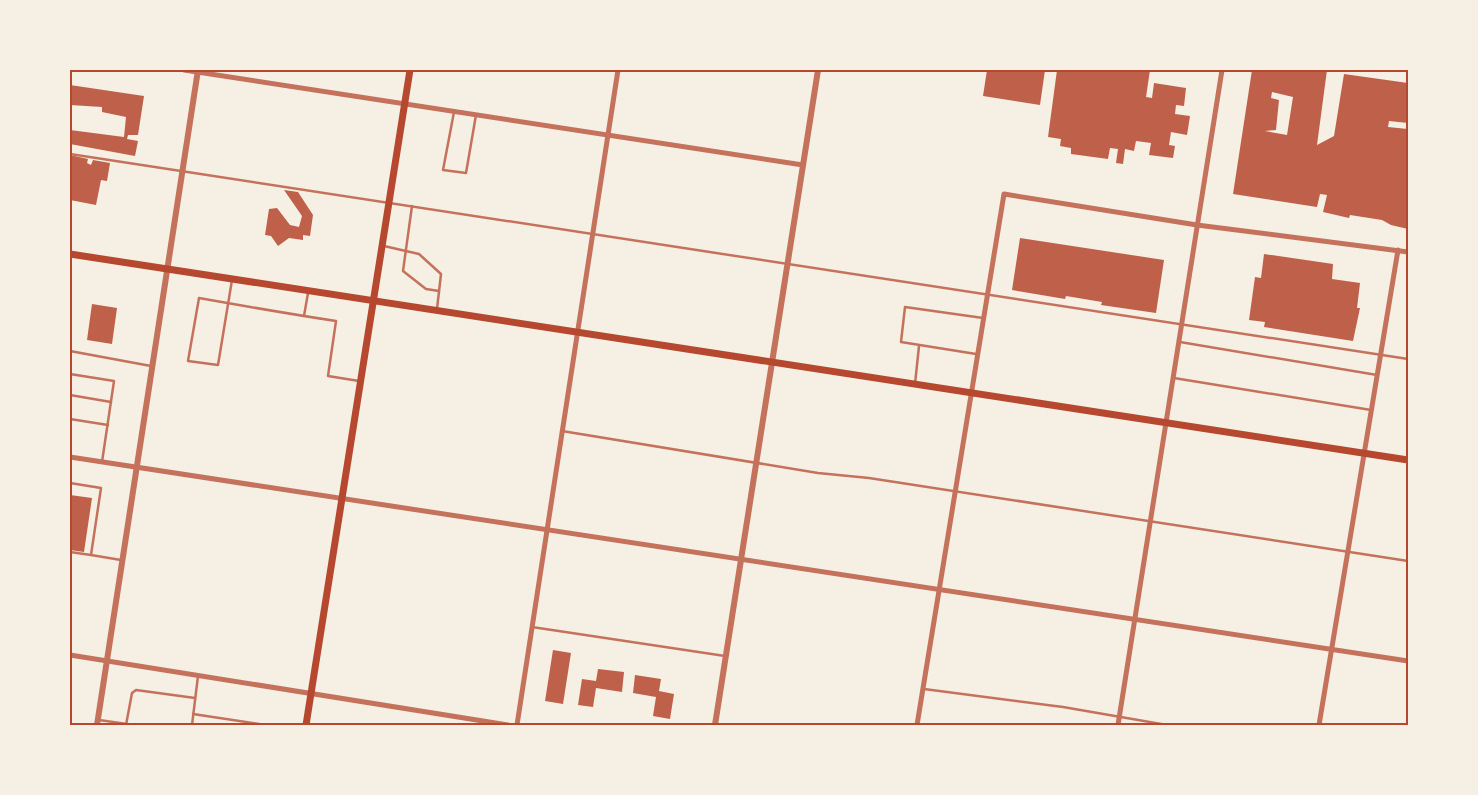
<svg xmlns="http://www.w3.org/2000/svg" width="1478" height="795" font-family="'Crimson Pro',serif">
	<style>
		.building { fill: #bf614a; fill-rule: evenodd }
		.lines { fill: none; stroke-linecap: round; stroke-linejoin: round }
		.service { stroke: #c5725c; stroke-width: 2.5 }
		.minor { stroke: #c5725c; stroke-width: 5 }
		.tertiary { stroke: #c5725c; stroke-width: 6 }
		.secondary { stroke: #b5482f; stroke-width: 7 }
		.neatline { fill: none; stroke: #b5482f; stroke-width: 2 }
	</style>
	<rect width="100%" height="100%" fill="#f6efe4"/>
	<g class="building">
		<polygon points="987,70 1045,70 1040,105 983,96"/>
		<polygon points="1057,70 1150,70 1146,97 1152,98 1154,83 1186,88 1184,106 1176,105 1175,114 1190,116 1187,135 1171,132 1169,145 1175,146 1173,158 1149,155 1151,143 1136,141 1134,151 1125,149 1123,164 1116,163 1118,149 1110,148 1108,159 1071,154 1071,148 1060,146 1061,139 1048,137"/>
		<path d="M1252 70H1327L1317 145 1334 136 1344 74 1408 83V123L1389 121 1388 127 1408 129V229L1391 225 1382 220 1350 215 1349 218 1323 212 1327 195 1320 194 1317 207 1233 194ZM1272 92 1293 97 1287 135 1265 131 1276 130 1279 100 1271 98Z"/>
		<polygon points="70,85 144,96 138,135 128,135 127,139 138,141 135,156 70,144 70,130 124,137 126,117 102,112 102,107 70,105"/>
		<polygon points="70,155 88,159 87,163 91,165 93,160 110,163 107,181 101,180 96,205 70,200"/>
		<polygon points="284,190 298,192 313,215 310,236 303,235 303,240 289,238 278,246 271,236 265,235 269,209 277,208 290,225 299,227 302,216"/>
		<polygon points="1020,238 1164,260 1156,313 1101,305 1102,302 1066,296 1065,299 1012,290"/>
		<polygon points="1264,254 1333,264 1332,279 1360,283 1357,308 1360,308 1353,341 1264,327 1265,322 1249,320 1255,277 1261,278"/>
		<polygon points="92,304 117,308 112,344 87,340"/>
		<polygon points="70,495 92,498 84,552 70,550"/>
		<polygon points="553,650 571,653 563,704 545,701"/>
		<polygon points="598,669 624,672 622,692 596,688 593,707 578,705 582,679 596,681"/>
		<polygon points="635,675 661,679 659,691 674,694 670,719 653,716 656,697 633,693"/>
	</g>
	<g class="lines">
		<g class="service">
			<polyline points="454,112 443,170 466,173 476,115"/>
			<polyline points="70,154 1408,359"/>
			<polyline points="412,206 403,271 426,289 439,291"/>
			<polyline points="384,246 419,254 441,274 437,309"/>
			<path d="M232 280 218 365 188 361 199 298C244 306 290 314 336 321L328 376 359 381"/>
			<polyline points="304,316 308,293"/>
			<polyline points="1180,342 1377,375"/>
			<polyline points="70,351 151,366"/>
			<polyline points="976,354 901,342 905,307 983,318"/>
			<polyline points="70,374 114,381 102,462"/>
			<polyline points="1174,378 1371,410"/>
			<polyline points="915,384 919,346"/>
			<polyline points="70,395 111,402"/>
			<polyline points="70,419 108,425"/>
			<polyline points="562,431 818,473 869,478 1408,561"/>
			<polyline points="70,483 101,488 91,555 121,560"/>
			<polyline points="70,552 91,555"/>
			<polyline points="532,627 725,656"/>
			<polyline points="924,689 1063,707 1167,725"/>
			<polyline points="193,714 259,724"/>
			<polyline points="99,720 127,724"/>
			<polyline points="126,725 132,693 136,690 195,698"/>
			<polyline points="192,725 198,676"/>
		</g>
		<g class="minor">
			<polyline points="184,70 803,165"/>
			<polyline points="70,457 1408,661"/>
			<polyline points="70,655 508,725"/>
			<polyline points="517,725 618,70"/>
			<polyline points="917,725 1004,194 1197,225 1408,252"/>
			<polyline points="1118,725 1222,70"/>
			<polyline points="1319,725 1398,250"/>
		</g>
		<g class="tertiary">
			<polyline points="97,725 198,70"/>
			<polyline points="715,725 818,70"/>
		</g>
		<g class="secondary">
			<polyline points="70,254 1408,460"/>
			<polyline points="306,725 410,70"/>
		</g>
	</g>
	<rect width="1478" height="795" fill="none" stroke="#f6efe4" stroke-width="142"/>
	<rect x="71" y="71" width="1336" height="653" class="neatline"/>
</svg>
